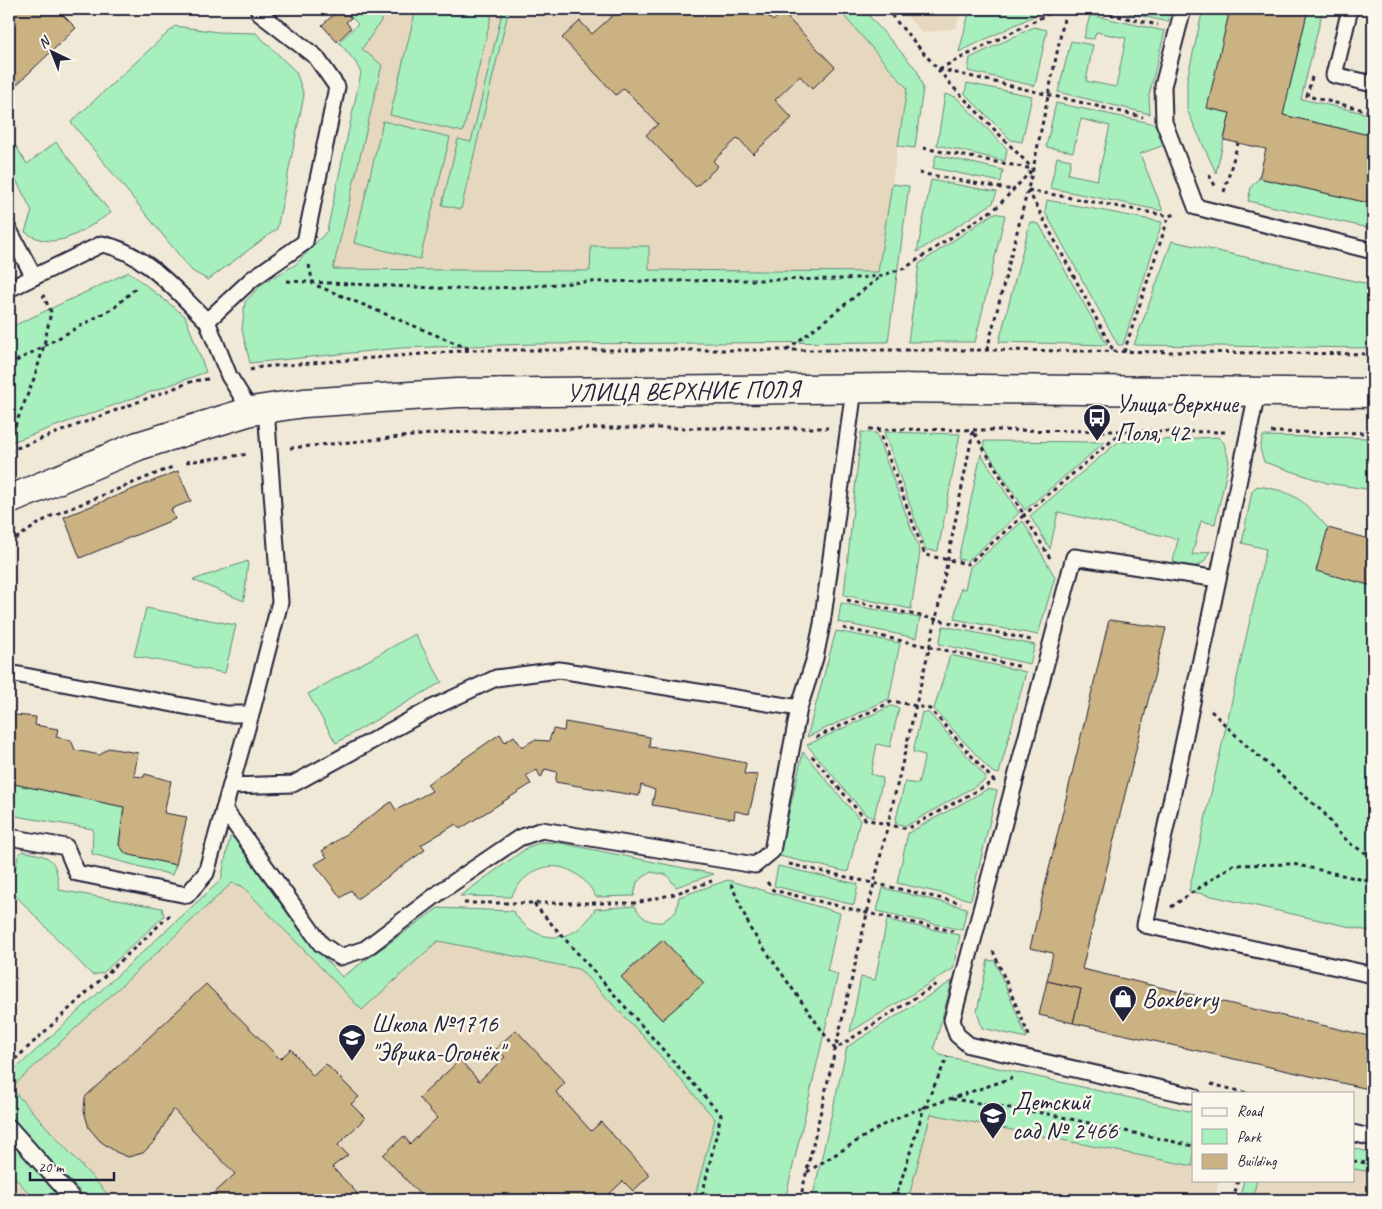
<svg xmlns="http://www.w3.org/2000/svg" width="1382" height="1209" font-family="Caveat,sans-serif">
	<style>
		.built { fill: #e6d8be }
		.green { fill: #a7efbc; stroke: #64887c; fill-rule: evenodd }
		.building { fill: #cbb282; stroke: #22223b }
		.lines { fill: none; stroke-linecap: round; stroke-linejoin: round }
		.service-casing { stroke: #22223b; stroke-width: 19 }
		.tertiary-casing { stroke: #22223b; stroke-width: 31 }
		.path { stroke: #22223b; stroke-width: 3; stroke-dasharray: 4 4; stroke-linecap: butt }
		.service { stroke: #fbf7ec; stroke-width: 15 }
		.tertiary { stroke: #fbf7ec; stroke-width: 28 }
		.labels { text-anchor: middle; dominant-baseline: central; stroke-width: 5; stroke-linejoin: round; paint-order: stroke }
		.street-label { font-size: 25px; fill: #22223b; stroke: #fbf7ec }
		.poi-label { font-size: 25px; fill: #22223b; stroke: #fbf7ec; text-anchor: start }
	</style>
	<rect width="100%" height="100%" fill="#f1e9d7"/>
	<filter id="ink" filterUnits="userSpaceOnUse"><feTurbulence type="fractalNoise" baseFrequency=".02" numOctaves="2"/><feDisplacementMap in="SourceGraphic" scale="10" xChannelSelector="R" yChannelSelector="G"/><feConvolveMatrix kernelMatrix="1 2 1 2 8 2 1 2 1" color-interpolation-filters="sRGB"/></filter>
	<g filter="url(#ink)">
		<g class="built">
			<polygon points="389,9 838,9 907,88 878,272 648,270 591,246 591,271 333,270 382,65 361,50"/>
			<polygon points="901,9 961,9 956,28 922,33"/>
			<polygon points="232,883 242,886 362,1010 438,941 579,969 643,1036 715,1119 694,1200 113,1200 11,1088"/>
			<polygon points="931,1114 1193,1166 1193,1180 1219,1180 1215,1200 908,1200"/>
			<polygon points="1353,1169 1373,1172 1373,1200 1252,1200 1257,1180 1353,1180"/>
			<polygon points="9,1171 35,1200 9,1200"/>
		</g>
		<g class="green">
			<polygon points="343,9 389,9 362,49 382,65 333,269 590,271 591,246 649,246 649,270 878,272 892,184 909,186 888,342 536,344 401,348 250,363 242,330 245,302 262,284 295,265 327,231 361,73 356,63 339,42 358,24"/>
			<polygon points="416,9 493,9 463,132 390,115"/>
			<polygon points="503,9 509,9 461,209 442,205 458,139 471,142"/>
			<polygon points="838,9 863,9 917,70 923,88 915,148 898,146 907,88"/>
			<polygon points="970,9 1039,9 1038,14 959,52"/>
			<polygon points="1112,9 1172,9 1168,22"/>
			<polygon points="1203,9 1230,9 1208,108 1230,113 1216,173 1187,110 1187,80"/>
			<polygon points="1308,9 1323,9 1301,99 1373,115 1373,136 1283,115"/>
			<polygon points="1090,15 1165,31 1149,95 1150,114 1058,92 1071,41 1093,45 1086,81 1116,87 1126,38 1096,32 1094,39 1084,38"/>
			<polygon points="175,26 218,32 256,33 296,72 304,95 277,229 208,280 192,271 71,122"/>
			<polygon points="1034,27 1047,30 1035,86 968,71 970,58"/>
			<polygon points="967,83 1032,96 1022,142 1011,140 965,94"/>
			<polygon points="945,94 956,97 1007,149 1005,161 937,145"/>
			<polygon points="1056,103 1155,124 1164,145 1140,154 1163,211 1050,188 1057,157 1071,160 1068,174 1097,180 1110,126 1081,119 1073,152 1046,147"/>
			<polygon points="383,121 450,137 420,259 354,243"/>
			<path d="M9 135 27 164 56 142 111 213C82 230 58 254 25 232L32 211 9 166Z"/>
			<polygon points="936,155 1003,170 1001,182 933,168"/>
			<polygon points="1259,178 1373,204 1373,229 1248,201 1251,187"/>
			<polygon points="931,180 997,192 993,203 917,252"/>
			<polygon points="1047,200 1162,222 1123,345 1118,345 1045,212"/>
			<polygon points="994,213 1005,215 975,342 908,342 919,264"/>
			<polygon points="1030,222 1039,224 1107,345 999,342"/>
			<polygon points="1172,241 1373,285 1373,348 1134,345"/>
			<polygon points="129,272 185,316 206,372 9,443 9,328"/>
			<polygon points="861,432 876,433 920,552 911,609 844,595"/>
			<polygon points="884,432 960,434 938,551 926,550"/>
			<polygon points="1263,436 1373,438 1373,490 1327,483 1264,462 1260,449"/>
			<polygon points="1218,437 1224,443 1229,461 1215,524 1201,521 1192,555 1210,551 1204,562 1195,567 1173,562 1178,539 1058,512 1050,549 1030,516 1118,442"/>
			<polygon points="984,441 1105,442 1025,510 984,447"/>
			<polygon points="981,454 1019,513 968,561 958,559"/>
			<path d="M1257 486C1296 491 1303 501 1328 528L1317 571 1373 586V932L1189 891 1266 549 1242 543 1252 491Z"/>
			<polygon points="1023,521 1055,577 1038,635 954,619 961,588 965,589 970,567"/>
			<polygon points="248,561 244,601 193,580"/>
			<polygon points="841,603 920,618 916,638 838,622"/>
			<polygon points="146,608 236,625 225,673 134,656"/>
			<polygon points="943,626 1035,645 1030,664 939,644"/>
			<polygon points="836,631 900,643 889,699 807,737"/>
			<polygon points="415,634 442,682 336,743 308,694"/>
			<polygon points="950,655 1026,672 999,774 992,772 934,709"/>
			<polygon points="891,706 899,708 890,747 877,744 871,774 883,778 874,818 866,815 807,745"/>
			<polygon points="922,712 929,713 986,777 984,781 906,826 895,823 905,782 918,784 925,755 913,752"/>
			<polygon points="803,752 860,820 848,872 779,856"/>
			<polygon points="9,783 124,807 119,845 126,854 176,865 172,875 92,854 93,829 9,815"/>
			<polygon points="988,789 997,791 971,900 897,883 908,833"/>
			<path d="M230 837 234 838 300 931 342 977 438 908 513 911C535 946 575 946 595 909L635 906C641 918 649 923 662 922L676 912 679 897 728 880 840 913 827 971 838 974 785 1200H694L715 1119 643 1036 579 969 438 941 362 1010 242 886 232 883 11 1088 113 1200H88L9 1116V1075L221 880ZM663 940 703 983 662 1020 621 977Z"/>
			<path d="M542 842 560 843 714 874 676 887 667 875 651 872 637 882 634 896 596 897C575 857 532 856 511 897L460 896 528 847Z"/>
			<path d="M22 851C52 857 56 857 59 890L162 908 164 916 103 973 92 975 13 893 9 897V874L14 875 18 856Z"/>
			<polygon points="778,866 858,884 854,905 774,886"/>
			<polygon points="883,888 967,908 962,930 877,911"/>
			<polygon points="887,920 960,935 953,969 850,1032 861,977 875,980"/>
			<polygon points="988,960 995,961 1027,1038 982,1028 977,1011"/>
			<polygon points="952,981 934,1048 940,1055 1193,1112 1193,1166 931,1114 908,1200 812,1200 847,1047"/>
			<polygon points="9,1138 64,1200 35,1200 9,1171"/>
			<polygon points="1353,1148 1373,1153 1373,1172 1353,1169"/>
			<polygon points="1244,1180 1257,1180 1252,1200 1239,1200"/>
		</g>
		<g class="building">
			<polygon points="9,9 57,9 76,28 9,92"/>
			<polygon points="340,9 351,18 346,22 351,28 337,42 322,25"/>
			<polygon points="620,9 761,9 773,21 782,12 835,67 812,89 800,76 775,100 792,118 753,154 738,138 713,161 718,166 696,187 646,135 658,124 624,88 616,95 562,38 580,21 592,34"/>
			<polygon points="1230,9 1308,9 1283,115 1373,136 1373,204 1259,178 1266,149 1224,140 1230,113 1207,108"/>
			<polygon points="178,471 191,501 171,509 175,519 80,558 64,517"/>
			<polygon points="1328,528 1373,540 1373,586 1316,571"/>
			<polygon points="1109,620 1166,628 1082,969 1373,1037 1373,1090 1073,1023 1081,989 1047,981 1053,953 1030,948"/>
			<polygon points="15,715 36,717 35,725 58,729 56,737 71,740 75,750 100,755 108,748 138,753 134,776 144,777 145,774 171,781 164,813 187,817 176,865 126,854 119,845 124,807 9,783 9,718"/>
			<polygon points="565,722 650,737 649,747 691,752 746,763 744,774 758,775 749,814 735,811 734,819 652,805 655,790 641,785 639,796 555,782 557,772 545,769 541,778 537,770 526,776 531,784 460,829 456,824 421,845 425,850 357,899 351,890 341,898 315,864 327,857 322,851 391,802 396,810 432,791 427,784 500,734 505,742 514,736 522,747 534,740 549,741 553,729 564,731"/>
			<polygon points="663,940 704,983 662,1020 621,977"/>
			<polygon points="1047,981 1081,989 1073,1023 1039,1015"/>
			<polygon points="206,984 280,1059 291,1049 313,1076 326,1064 359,1097 351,1104 365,1118 338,1145 348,1155 332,1167 358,1194 351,1200 207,1200 235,1174 173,1109 155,1141 143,1153 128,1157 116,1152 100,1141 89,1128 84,1111 85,1097"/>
			<polygon points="516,1030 565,1083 556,1092 591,1131 601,1122 650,1175 633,1191 623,1181 603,1200 447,1200 443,1196 438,1200 425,1200 383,1155 404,1136 410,1144 437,1118 419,1098 460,1060 479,1081 505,1057 496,1048"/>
		</g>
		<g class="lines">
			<defs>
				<g id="service">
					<polyline points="1183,9 1163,86 1164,122 1196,207 1373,251"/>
					<polyline points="1350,9 1334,75 1373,84"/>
					<polyline points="9,230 34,277"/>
					<path d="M9 289 102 244C145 252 177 292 207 321"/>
					<polyline points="251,411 229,376 207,321 252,279 305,242 337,87 316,57 259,13 261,9"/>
					<polyline points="1218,579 1145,925 1373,975"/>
					<polyline points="9,673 226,714 251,714"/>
					<polyline points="231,786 293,784 432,708 496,678 559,670 799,708"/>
					<polyline points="224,809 321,944 340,957 365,949 444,889 519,838 542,830 755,865 772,851 799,708 815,658 822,624 854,389"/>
					<polyline points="9,837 66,847 77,873 187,895 206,873 251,714 280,602 266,409"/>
					<polyline points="1193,1096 969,1045 957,1035 952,1020 1074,557 1218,579 1257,393"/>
					<polyline points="9,1127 74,1200"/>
					<polyline points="1353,1133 1373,1138"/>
				</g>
				<polyline id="tertiary" points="9,500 138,446 251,411 304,403 457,393 891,388 1373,393"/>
			</defs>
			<use href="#service" class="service-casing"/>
			<use href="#tertiary" class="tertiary-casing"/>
			<g class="path">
				<polyline points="886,9 953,87 1033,169"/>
				<polyline points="1087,9 1158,25"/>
				<polyline points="939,69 1143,117"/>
				<polyline points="939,69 1058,9"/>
				<polyline points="1312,77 1307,96 1373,112"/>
				<polyline points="923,148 1033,169"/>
				<polyline points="919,173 1013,190"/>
				<polyline points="1209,175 1217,189"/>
				<polyline points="1028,190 1114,352"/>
				<polyline points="1028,190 1169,216"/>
				<polyline points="1224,192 1238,143"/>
				<polyline points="309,265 313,284 472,350"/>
				<polyline points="287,281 457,289 521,287 582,282 845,279 880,276 905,268 997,207 1033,169"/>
				<polyline points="787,350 880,277"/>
				<polyline points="987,350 1033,169 1066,9"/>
				<polyline points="1124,352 1169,216 1177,213"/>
				<polyline points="9,365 115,307 138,286"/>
				<polyline points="250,370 261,367 472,350 987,350 1373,354"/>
				<polyline points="869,429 1228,432"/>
				<polyline points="878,429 925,555 968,564 1024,515 973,431"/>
				<polyline points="1271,432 1373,433"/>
				<polyline points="9,441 35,376 44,345 51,312 43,295"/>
				<polyline points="290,448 441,433 601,428 828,428"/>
				<polyline points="9,451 193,381 208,379"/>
				<polyline points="186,462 249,454"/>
				<polyline points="9,543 49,517 175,466"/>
				<polyline points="1050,558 1024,515 1122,432"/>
				<polyline points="847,600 1031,640"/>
				<polyline points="843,628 1022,667"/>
				<polyline points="1211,711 1247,746 1324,813 1338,832 1352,845 1373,857"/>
				<polyline points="812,756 865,819 907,829 994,781 930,709 893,701 815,738"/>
				<polyline points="789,864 961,903"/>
				<polyline points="767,882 773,890 867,913 953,931"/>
				<polyline points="731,884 751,930 835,1049 938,983"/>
				<polyline points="464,903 636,903 674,894 712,881"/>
				<polyline points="534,904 721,1115 701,1200"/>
				<polyline points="1171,907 1233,865 1293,864 1373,882"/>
				<polyline points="993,951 1030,1038"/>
				<polyline points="9,1065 171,914"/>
				<polyline points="1211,1084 1247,1093"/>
				<polyline points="952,1099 1048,1114 1193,1146"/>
				<polyline points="1353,1161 1373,1164"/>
				<polyline points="807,1172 883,1125 911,1112 1012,1078"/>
				<polyline points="800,1200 936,619 973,431"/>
				<polyline points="895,1200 924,1108 948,1056"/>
				<polyline points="1233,1200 1238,1180"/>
			</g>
			<use href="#service" class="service"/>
			<use href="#tertiary" class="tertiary"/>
		</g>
	</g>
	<defs>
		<symbol id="bus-pin" viewBox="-11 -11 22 30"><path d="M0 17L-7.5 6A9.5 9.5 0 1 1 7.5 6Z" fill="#22223b" stroke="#fbf7ec"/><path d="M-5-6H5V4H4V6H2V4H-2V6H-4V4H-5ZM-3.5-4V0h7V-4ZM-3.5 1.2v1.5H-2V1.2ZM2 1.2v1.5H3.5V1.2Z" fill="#fff"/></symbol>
		<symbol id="shop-pin" viewBox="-11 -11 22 30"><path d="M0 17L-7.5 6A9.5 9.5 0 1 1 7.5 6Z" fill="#22223b" stroke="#fbf7ec"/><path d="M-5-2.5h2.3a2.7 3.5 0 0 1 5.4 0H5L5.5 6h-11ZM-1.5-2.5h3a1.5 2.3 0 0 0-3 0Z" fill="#fff"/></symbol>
		<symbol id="school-pin" viewBox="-11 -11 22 30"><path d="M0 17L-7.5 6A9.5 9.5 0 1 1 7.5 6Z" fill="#22223b" stroke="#fbf7ec"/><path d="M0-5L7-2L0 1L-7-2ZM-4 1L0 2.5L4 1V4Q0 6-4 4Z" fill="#fff"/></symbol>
	</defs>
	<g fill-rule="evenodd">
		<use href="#bus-pin" x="1081" y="402" width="32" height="43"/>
		<use href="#shop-pin" x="1107" y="983" width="32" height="43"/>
		<use href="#school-pin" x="336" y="1022" width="32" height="43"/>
		<use href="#school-pin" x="977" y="1100" width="32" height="43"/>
	</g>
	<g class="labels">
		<g class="street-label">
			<text transform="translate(683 391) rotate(-1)">УЛИЦА ВЕРХНИЕ ПОЛЯ</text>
		</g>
		<g class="poi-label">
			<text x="1116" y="404">Улица Верхние<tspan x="1116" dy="29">Поля, 42</tspan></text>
			<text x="1142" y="999">Boxberry</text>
			<text x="371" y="1024">Школа №1716<tspan x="371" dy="29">"Эврика-Огонёк"</tspan></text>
			<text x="1012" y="1102">Детский<tspan x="1012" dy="29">сад № 2466</tspan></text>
		</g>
	</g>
	<rect width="1382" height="1209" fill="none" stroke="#fbf7ec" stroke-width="30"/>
	<rect x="15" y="15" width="1352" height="1179" fill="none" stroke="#22223b" stroke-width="2" filter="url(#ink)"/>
	<rect x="1192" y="1092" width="162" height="90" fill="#fbf7ec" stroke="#a4a2a5"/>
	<rect x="1202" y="1108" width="25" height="8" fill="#fbf7ec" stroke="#a4a2a5"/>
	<text x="1237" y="1116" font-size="15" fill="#22223b">Road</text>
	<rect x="1202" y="1129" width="25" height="15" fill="#a7efbc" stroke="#a4a2a5"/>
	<text x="1237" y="1142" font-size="15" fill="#22223b">Park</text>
	<rect x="1202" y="1154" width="25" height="15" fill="#cbb282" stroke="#a4a2a5"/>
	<text x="1237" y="1166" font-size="15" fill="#22223b">Building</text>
	<g transform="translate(52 52) rotate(317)" stroke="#fbf7ec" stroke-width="4" paint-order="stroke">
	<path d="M0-4L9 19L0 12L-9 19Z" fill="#22223b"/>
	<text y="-8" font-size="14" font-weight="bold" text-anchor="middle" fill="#22223b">N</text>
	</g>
	<path d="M30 1172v8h84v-8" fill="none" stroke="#22223b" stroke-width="2.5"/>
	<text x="38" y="1172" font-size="15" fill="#22223b" stroke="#fbf7ec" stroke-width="4" paint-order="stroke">20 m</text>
</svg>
